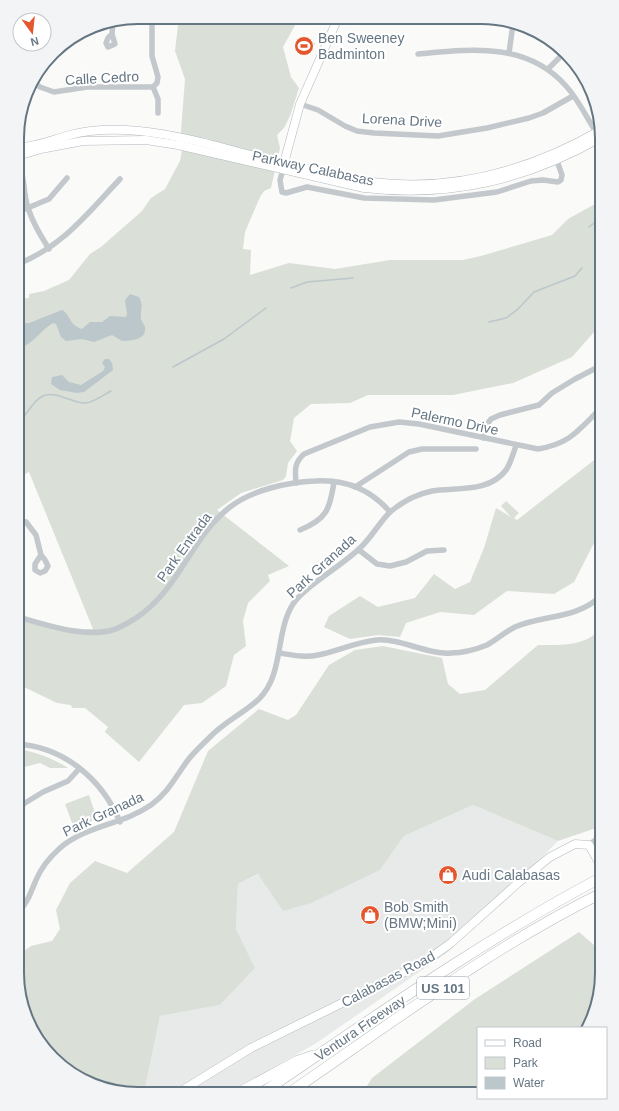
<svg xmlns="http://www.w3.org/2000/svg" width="619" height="1111" font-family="Helvetica,sans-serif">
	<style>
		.built { fill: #e8e9e9 }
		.green { fill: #dadfd7 }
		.water { fill: #bbc7cb }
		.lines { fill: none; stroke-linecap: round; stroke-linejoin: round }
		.stream { stroke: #bbc7cb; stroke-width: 1.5 }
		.secondary-casing { stroke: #b3babf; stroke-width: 9 }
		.highway-casing { stroke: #b4b9bd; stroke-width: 11 }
		.street { stroke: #c3c8cc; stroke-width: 5.5 }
		.secondary { stroke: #fff; stroke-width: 8 }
		.highway { stroke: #fff; stroke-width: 10 }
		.labels { text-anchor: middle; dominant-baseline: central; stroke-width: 4; stroke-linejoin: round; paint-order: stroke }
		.shield { fill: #fff; stroke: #939fa8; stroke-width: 1 }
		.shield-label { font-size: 13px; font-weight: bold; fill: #657683 }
		.poi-label { font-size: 14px; fill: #657683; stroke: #fff; text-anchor: start }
		.street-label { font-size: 14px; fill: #657683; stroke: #fff }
		.rim { fill: none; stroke: #657683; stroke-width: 2 }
	</style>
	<rect width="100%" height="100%" fill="#fafaf8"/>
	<polygon class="built" points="473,805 558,841 448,952 315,1044 227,1093 144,1093 160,1016 220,1005 255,968 236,929 238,884 259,874 283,911 380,870 404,836"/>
	<g class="green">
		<polygon points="179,17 299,18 283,47 291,77 299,88 290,116 284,128 277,135 280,148 271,188 264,191 260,197 245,232 243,249 251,250 250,275 289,263 335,269 390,260 463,260 481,256 552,235 568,219 602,200 602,323 572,357 513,383 453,395 368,395 350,403 311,404 294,418 290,441 297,451 288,463 286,476 283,480 241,493 217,510 289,566 268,575 270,581 248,603 243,621 246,646 234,655 226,686 202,703 184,705 139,762 105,732 108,727 85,708 72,708 71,705 57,703 24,687 17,666 17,617 69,630 93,629 29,472 18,477 18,299 29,298 29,294 44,291 69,280 90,254 101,247 142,211 151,198 165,189 180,161 182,150 181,131 185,79 175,51"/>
		<polygon points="301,37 315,43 314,46 311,45 310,54 296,48 298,39 300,40"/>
		<polygon points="602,454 602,540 594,543 574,582 554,594 507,591 474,615 440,612 406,623 400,637 378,635 350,639 324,627 329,616 360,596 378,607 415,598 434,574 455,589 470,582 484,548 496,508 511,517 501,506 506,501 519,513 514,518 517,520"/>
		<path d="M602 626V826L558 841 473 805 404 836 380 870 311 903 283 911 258 874 238 884 236 929 255 968 220 1005 160 1016 144 1093H122L85 1082 58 1064 24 1012 17 973V956L31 946 52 941 60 929 56 910 70 883 95 861 127 873 174 832 208 751 259 709 288 720 296 715 329 665 355 650 383 646 442 658 448 684 460 694 485 690 538 645C561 645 588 647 602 626Z"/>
		<path d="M17 749C36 752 52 758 68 768H50L40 763 17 769Z"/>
		<polygon points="89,795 97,819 74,828 65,804"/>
		<path d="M579 932 602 952C602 978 601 1005 588 1028H478V1094H362L372 1078 475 999Z"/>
	</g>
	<g class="water">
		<path d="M130 294 139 297C144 306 140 310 141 319 142 323 146 326 145 330 145 340 128 341 122 341L112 335 94 342 82 339 66 341 61 337 56 324 53 323C40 330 34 345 18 348V323H29L62 310C70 314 69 325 82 329L90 322H102L110 316 126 317 127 314 125 300Z"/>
		<polygon points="105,359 109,359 112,363 113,370 84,392 77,393 60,390 51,384 52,377 62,375 69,382 81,385 103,371 105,367 102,363"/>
	</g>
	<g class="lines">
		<g class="stream">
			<polyline points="589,227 602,217"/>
			<polyline points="291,288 307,282 353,278"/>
			<polyline points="489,322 506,318 517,310 534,292 575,276 582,268"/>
			<polyline points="173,367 224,339 266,308"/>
			<path d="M18 424C26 416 32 401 43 396 57 390 72 404 86 403 94 402 103 395 111 391"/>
		</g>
		<defs>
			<g id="secondary">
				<path d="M20 147C37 147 54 139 70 135 92 129 116 129 139 131 181 135 222 148 263 158 299 167 335 177 372 182 453 192 531 170 601 130"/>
				<path d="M21 155 41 149 83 141 146 140 178 145 364 188C451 198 526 180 602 137"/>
				<polyline points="284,163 300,104 338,18"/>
				<polyline points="178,1093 251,1048 423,963 451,943 518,883 550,857 575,844 589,845 602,868"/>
			</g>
			<g id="highway">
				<polyline points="238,1093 297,1061 312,1056"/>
				<path d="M262 1093C373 1018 483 940 602 877"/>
				<path d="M289 1093C390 1024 492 947 602 893"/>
			</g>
		</defs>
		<use href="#secondary" class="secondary-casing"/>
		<use href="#highway" class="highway-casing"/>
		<g class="street">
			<polyline points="152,17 152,56 158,77 157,83 153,87"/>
			<polyline points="112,34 108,38 106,43 108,47 115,44 112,34 113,22"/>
			<polyline points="509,53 513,24"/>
			<path d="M418 54C472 49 527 42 566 86 579 100 587 119 598 135"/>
			<polyline points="549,68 564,53"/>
			<polyline points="32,81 40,87 54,92 87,87 153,87"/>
			<polyline points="153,87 158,99 158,113"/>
			<polyline points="300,104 318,110 345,126 357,131 374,133 438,136 487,128 529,118 543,113 573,96"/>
			<path d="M18 159C22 171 24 183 25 195 28 215 39 233 49 249"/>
			<polyline points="284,166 280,180 282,192 286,193 307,187 364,198 434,200 497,192 531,181 543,180 558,182 561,180 562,175 557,161"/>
			<polyline points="18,184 25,195"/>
			<polyline points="18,212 49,199 67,178"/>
			<path d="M18 264C63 246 87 214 120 179"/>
			<polyline points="483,438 485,427 491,419 500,415 539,405 552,393 575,379 602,365"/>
			<path d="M296 483C295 470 294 463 304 454L370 427 399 422 419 424 538 449C568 444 576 433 597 412L602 410"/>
			<polyline points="355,487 409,452 422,449 476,449"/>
			<polyline points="18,520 26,522 36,535 41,555 35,564 35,570 40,573 45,571 48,566 45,560 41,555"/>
			<path d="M300 530C327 519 330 509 334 482"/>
			<polyline points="359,550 377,564 390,566 406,562 427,551 444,550"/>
			<path d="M17 617C46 624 79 637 109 631 119 629 128 623 136 618 180 589 191 537 230 507 252 490 288 482 315 481 345 479 371 490 390 512"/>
			<path d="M279 653C292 655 305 658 318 655 338 651 356 642 377 640 400 638 428 655 451 653 462 653 477 649 487 645 496 640 505 632 515 627 546 614 576 620 602 595"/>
			<path d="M17 744C64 747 102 779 120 822"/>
			<polyline points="17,810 25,803 43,792 68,781 79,769"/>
			<polyline points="589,845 602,835"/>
			<path d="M17 914C27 904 31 892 36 880 41 868 51 856 60 848 87 825 122 825 151 805 168 793 176 776 188 760 194 752 203 744 210 737 224 722 244 713 259 699 284 675 275 632 293 604 305 586 343 565 360 548 371 538 379 523 390 512 402 502 417 494 432 491 456 487 489 493 506 470 511 463 513 453 516 446"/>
		</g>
		<use href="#secondary" class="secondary"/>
		<use href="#highway" class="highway"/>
	</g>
	<defs>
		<symbol id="stadium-disc" viewBox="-11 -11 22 22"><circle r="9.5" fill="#e4572e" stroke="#fff"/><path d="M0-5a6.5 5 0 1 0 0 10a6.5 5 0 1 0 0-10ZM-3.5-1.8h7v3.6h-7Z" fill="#fff"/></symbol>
		<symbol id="shop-disc" viewBox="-11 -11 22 22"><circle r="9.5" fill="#e4572e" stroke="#fff"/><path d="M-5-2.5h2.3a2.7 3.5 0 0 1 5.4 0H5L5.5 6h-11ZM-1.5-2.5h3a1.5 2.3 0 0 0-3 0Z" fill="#fff"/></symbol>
	</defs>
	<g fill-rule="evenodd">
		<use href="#stadium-disc" x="293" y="35" width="22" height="22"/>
		<use href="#shop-disc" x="437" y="864" width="22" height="22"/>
		<use href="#shop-disc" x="359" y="904" width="22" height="22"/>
	</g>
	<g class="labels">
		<rect class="shield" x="417" y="977" width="52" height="22" rx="3"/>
		<g class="shield-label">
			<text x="443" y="988">US 101</text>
		</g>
		<g class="poi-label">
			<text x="318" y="38">Ben Sweeney<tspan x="318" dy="16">Badminton</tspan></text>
			<text x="462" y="875">Audi Calabasas</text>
			<text x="384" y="907">Bob Smith<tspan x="384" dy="16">(BMW;Mini)</tspan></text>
		</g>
		<g class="street-label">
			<text transform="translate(102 78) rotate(-3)">Calle Cedro</text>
			<text transform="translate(402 120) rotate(3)">Lorena Drive</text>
			<text transform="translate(313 168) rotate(12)">Parkway Calabasas</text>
			<text transform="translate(455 421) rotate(12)">Palermo Drive</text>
			<text transform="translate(184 547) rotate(-54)">Park Entrada</text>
			<text transform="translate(321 566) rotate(-42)">Park Granada</text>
			<text transform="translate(103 814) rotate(-25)">Park Granada</text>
			<text transform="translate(388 979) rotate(-28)">Calabasas Road</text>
			<text transform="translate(360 1028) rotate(-34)">Ventura Freeway</text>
		</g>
	</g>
	<path d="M0 0H619V1111H0ZM138 24H481A114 114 0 0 1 595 138V973A114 114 0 0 1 481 1087H138A114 114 0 0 1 24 973V138A114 114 0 0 1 138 24Z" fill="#f3f4f5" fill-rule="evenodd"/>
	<path class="rim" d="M138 24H481A114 114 0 0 1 595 138V973A114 114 0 0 1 481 1087H138A114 114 0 0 1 24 973V138A114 114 0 0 1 138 24Z"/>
	<rect x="477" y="1027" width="130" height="72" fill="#ffffff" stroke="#c1c8cd"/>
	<rect x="485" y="1040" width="20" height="6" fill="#ffffff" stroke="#c1c8cd"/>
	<text x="513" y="1047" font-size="12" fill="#657683">Road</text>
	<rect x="485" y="1057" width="20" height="12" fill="#dadfd7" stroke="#c1c8cd"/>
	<text x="513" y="1067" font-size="12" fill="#657683">Park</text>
	<rect x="485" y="1077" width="20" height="12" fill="#bbc7cb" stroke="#c1c8cd"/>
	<text x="513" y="1087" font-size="12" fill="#657683">Water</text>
	<g transform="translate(32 32) rotate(165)"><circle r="19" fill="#ffffff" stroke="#c1c8cd"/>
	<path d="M0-3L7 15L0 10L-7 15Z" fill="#e4572e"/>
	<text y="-6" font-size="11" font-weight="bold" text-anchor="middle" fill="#657683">N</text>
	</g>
</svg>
